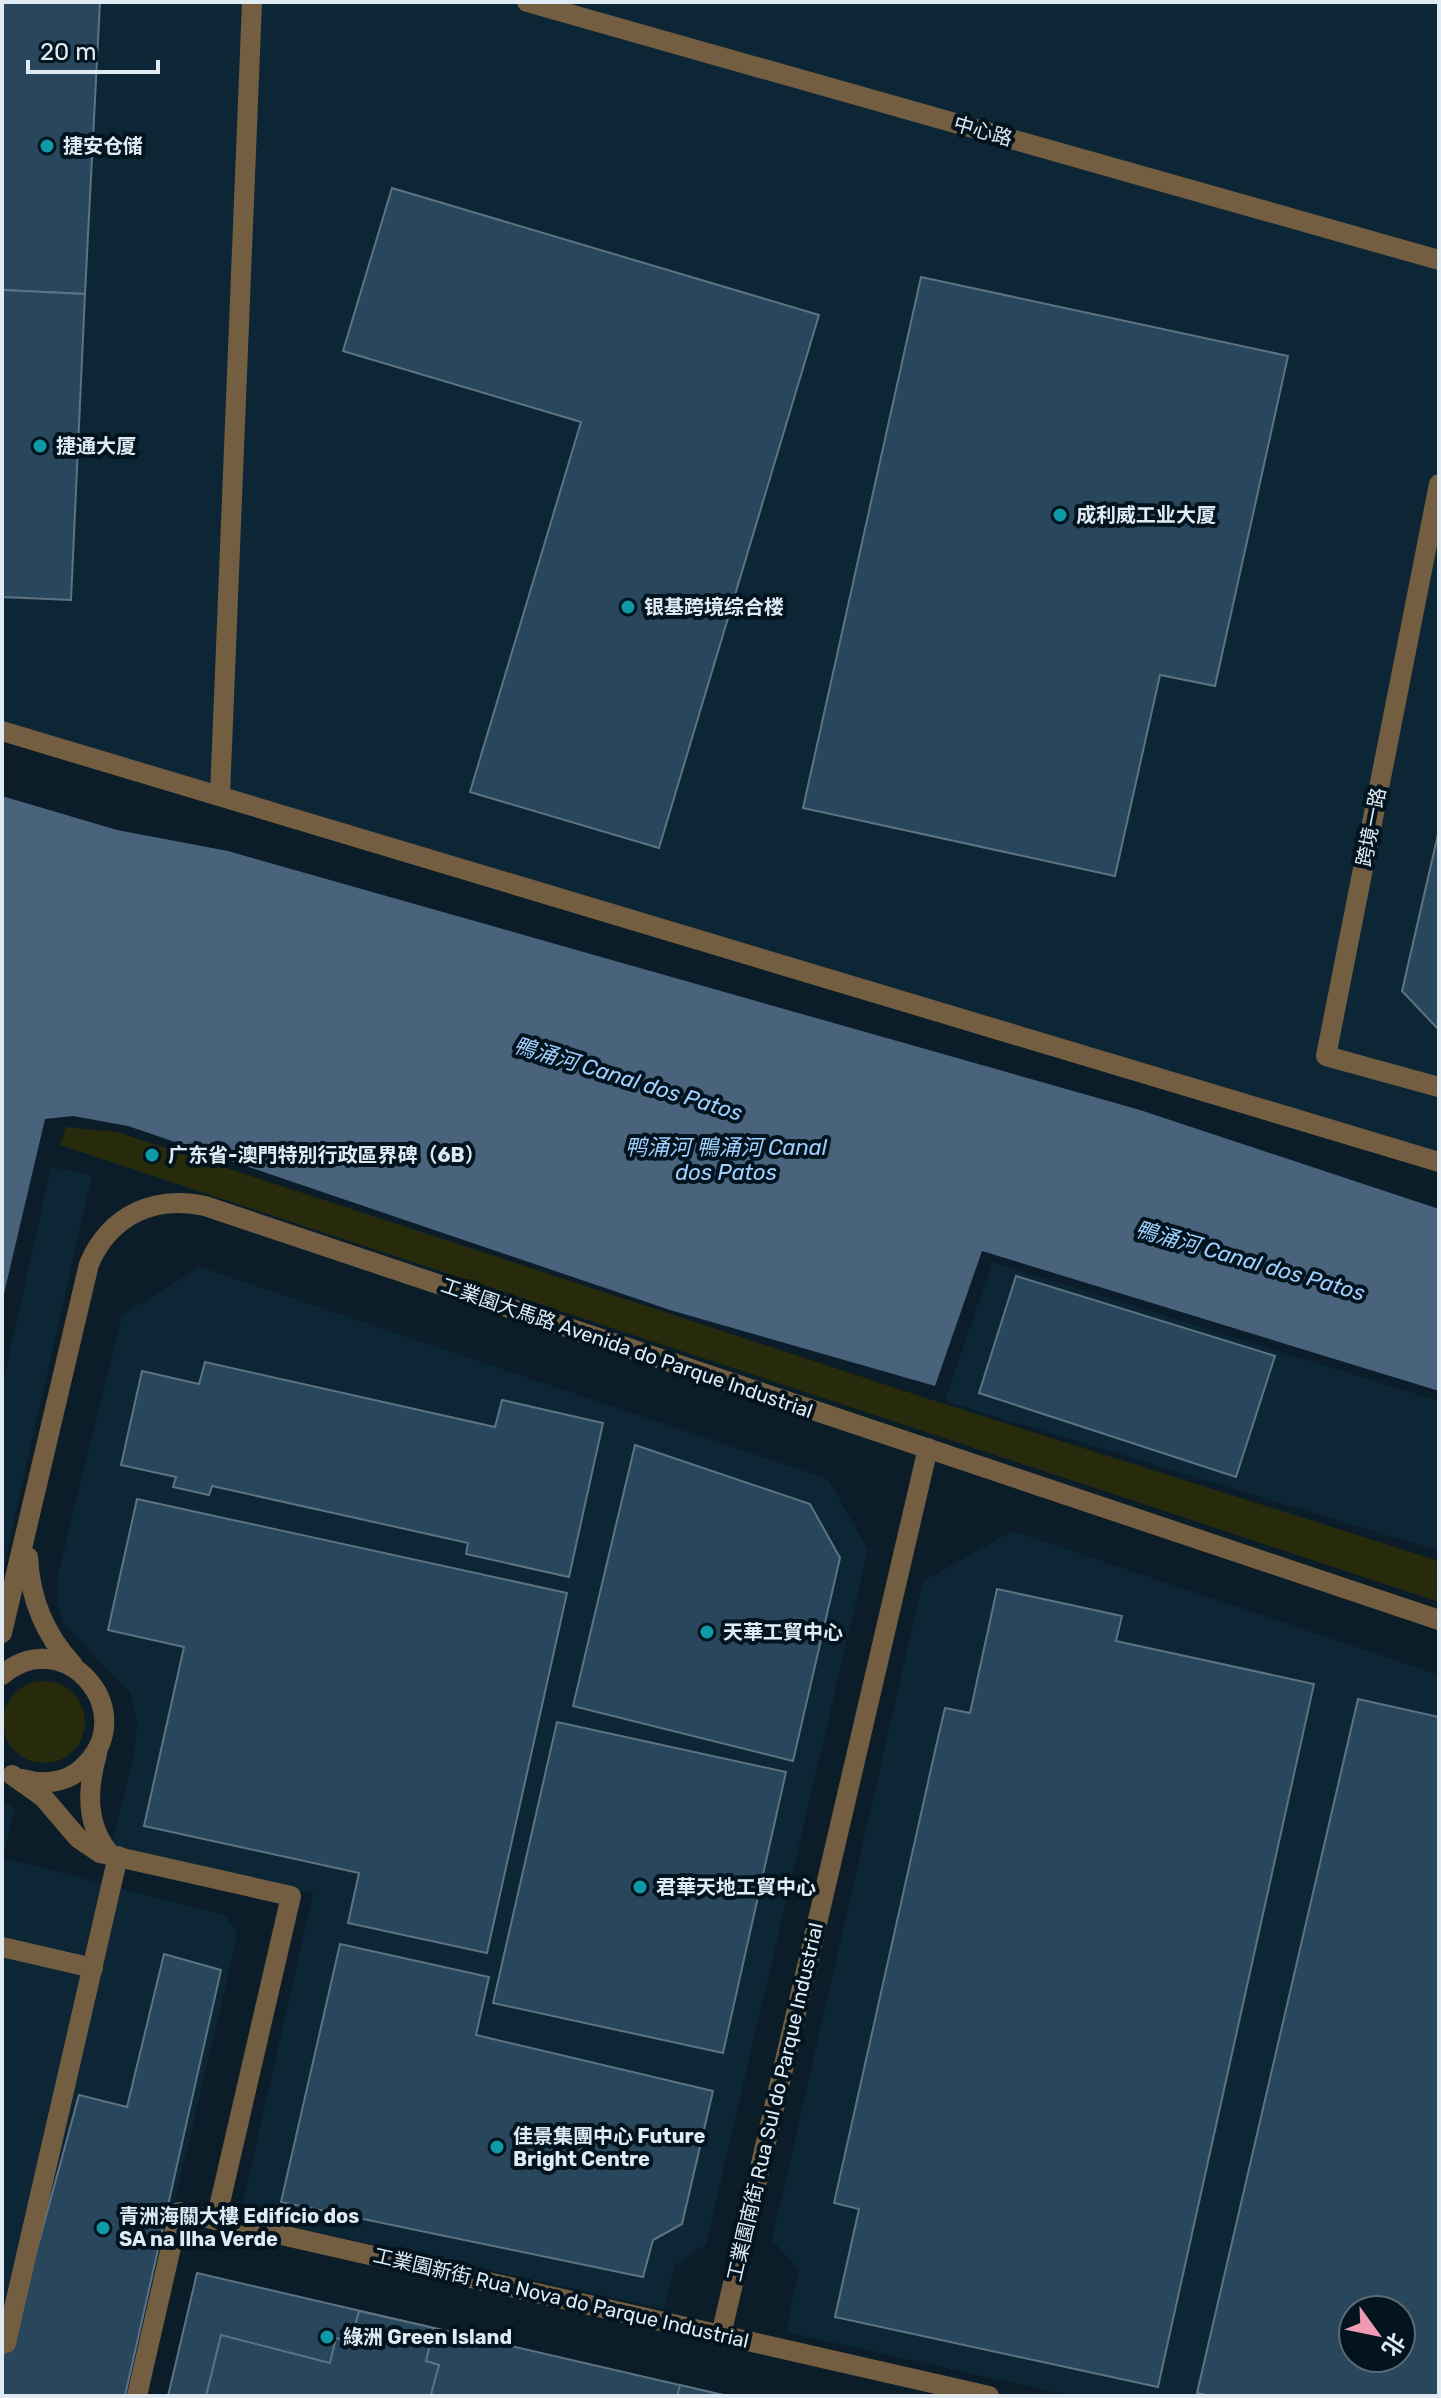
<svg xmlns="http://www.w3.org/2000/svg" width="1441" height="2398" font-family="Rubik,'Noto Sans SC',sans-serif">
	<style>
		.built { fill: #0d2636; fill-rule: evenodd }
		.green { fill: #282b0b }
		.water { fill: #49637d }
		.building { fill: #28475d; stroke: #5e7382; stroke-width: 2; fill-rule: evenodd }
		.lines { fill: none; stroke-linecap: round; stroke-linejoin: round }
		.service { stroke: #735e41; stroke-width: 20 }
		.pedestrian { stroke: #735e41; stroke-width: 20 }
		.minor { stroke: #735e41; stroke-width: 20 }
		.tertiary { stroke: #735e41; stroke-width: 20 }
		.culture-dot { fill: #0f9aa8; stroke: #03141f; stroke-width: 3 }
		.labels { text-anchor: middle; dominant-baseline: central; stroke-width: 8; stroke-linejoin: round; paint-order: stroke }
		.street-label { font-size: 20px; fill: #dfeaf3; stroke: #03141f }
		.poi-label { font-size: 20px; font-weight: bold; fill: #dfeaf3; stroke: #03141f; text-anchor: start }
		.water-label { font-size: 22px; font-style: italic; fill: #a1cffe; stroke: #03141f }
	</style>
	<rect width="100%" height="100%" fill="#0b1d29"/>
	<g class="built">
		<polygon points="2,2 1439,2 1439,1162 2,731"/>
		<polygon points="51,1167 92,1175 2,1573 2,1388"/>
		<polygon points="992,1262 1439,1401 1439,1551 945,1401"/>
		<polygon points="200,1267 828,1479 868,1550 706,2244 675,2265 664,2309 240,2215 313,1894 111,1847 134,1754 137,1722 130,1693 64,1624 57,1603 57,1579 122,1315"/>
		<path d="M1013 1531 1439 1675V2396H1072L786 2332 799 2269 772 2240 923 1581ZM1353 2310H1401V2358H1353Z"/>
		<polygon points="2,1801 15,1808 3,1858 225,1915 238,1933 129,2396 2,2396"/>
	</g>
	<g class="green">
		<polygon points="66,1127 117,1132 929,1399 1439,1561 1439,1602 60,1145"/>
		<circle cx="44" cy="1722" r="41"/>
	</g>
	<polygon class="water" points="2,796 117,830 228,851 1140,1110 1439,1209 1439,1391 982,1251 935,1386 670,1310 128,1126 73,1116 45,1119 2,1302"/>
	<g class="building">
		<polygon points="2,2 100,2 85,294 2,290"/>
		<polygon points="392,188 819,315 659,848 470,792 581,422 343,351"/>
		<polygon points="921,277 1288,356 1215,686 1160,675 1115,876 803,808"/>
		<polygon points="2,290 85,294 71,600 2,597"/>
		<polygon points="1439,830 1439,1030 1402,991"/>
		<polygon points="1016,1276 1275,1356 1236,1477 979,1393"/>
		<polygon points="205,1362 495,1427 502,1400 603,1423 569,1577 466,1554 468,1543 212,1486 209,1495 173,1487 176,1477 121,1465 142,1371 199,1384"/>
		<polygon points="635,1445 810,1504 840,1558 793,1761 573,1706"/>
		<polygon points="137,1499 567,1593 487,1953 348,1923 359,1873 144,1826 184,1647 108,1630"/>
		<polygon points="997,1589 1122,1616 1116,1641 1314,1684 1158,2387 835,2317 859,2209 834,2203 935,1751 945,1708 970,1713"/>
		<path d="M1358 1699 1439 1717V2387L1437 2396H1211L1197 2393ZM1353 2310H1401V2358H1353Z"/>
		<polygon points="557,1722 786,1772 723,2053 493,2003"/>
		<polygon points="340,1944 489,1977 476,2035 713,2091 682,2224 653,2240 643,2277 281,2202"/>
		<polygon points="164,1954 221,1970 125,2396 2,2396 2,2355 10,2348 79,2095 127,2107"/>
		<polygon points="197,2273 434,2328 727,2396 168,2396"/>
		<polygon points="359,2311 434,2328 426,2361 439,2365 431,2394 437,2396 206,2396 221,2335 330,2363 336,2338 351,2341"/>
		<polygon points="680,2385 727,2396 677,2396"/>
	</g>
	<g class="lines">
		<g class="service">
			<polyline points="1439,484 1326,1056 1439,1087"/>
			<polyline points="2,731 1439,1162"/>
			<polyline points="220,796 252,2"/>
			<polyline points="2,1947 93,1968"/>
			<polyline points="2,2342 6,2343 118,1856"/>
		</g>
		<polyline class="pedestrian" points="137,2396 179,2212 216,2220"/>
		<g class="minor">
			<path d="M28 1557C30 1598 45 1635 73 1665"/>
			<path d="M2 1633 89 1264C110 1215 154 1195 205 1206L1439 1620"/>
			<path d="M2 1675C66 1621 144 1715 81 1769 65 1783 43 1785 23 1779"/>
			<path d="M97 1754C87 1789 85 1826 111 1855"/>
			<polyline points="12,1775 43,1797 78,1838 100,1853 291,1896 216,2220 989,2396"/>
			<polyline points="721,2335 928,1448"/>
		</g>
		<polyline class="tertiary" points="527,2 1439,260"/>
	</g>
	<g class="culture-dot">
		<circle cx="47" cy="146" r="8"/>
		<circle cx="40" cy="446" r="8"/>
		<circle cx="1060" cy="515" r="8"/>
		<circle cx="628" cy="607" r="8"/>
		<circle cx="152" cy="1155" r="8"/>
		<circle cx="707" cy="1632" r="8"/>
		<circle cx="640" cy="1887" r="8"/>
		<circle cx="497" cy="2147" r="8"/>
		<circle cx="103" cy="2228" r="8"/>
		<circle cx="327" cy="2337" r="8"/>
	</g>
	<g class="labels">
		<g class="street-label">
			<text transform="translate(983 131) rotate(16)">中心路</text>
			<text transform="translate(1371 827) rotate(-79)">跨境一路</text>
			<text transform="translate(627 1348) rotate(19)">工業園大馬路 Avenida do Parque Industrial</text>
			<text transform="translate(775 2102) rotate(-77)">工業園南街 Rua Sul do Parque Industrial</text>
			<text transform="translate(561 2298) rotate(13)">工業園新街 Rua Nova do Parque Industrial</text>
		</g>
		<g class="poi-label">
			<text x="63" y="146">捷安仓储</text>
			<text x="56" y="446">捷通大厦</text>
			<text x="1076" y="515">成利威工业大厦</text>
			<text x="644" y="607">银基跨境综合楼</text>
			<text x="168" y="1155">广东省-澳門特別行政區界碑（6B）</text>
			<text x="723" y="1632">天華工貿中心</text>
			<text x="656" y="1887">君華天地工貿中心</text>
			<text x="513" y="2136">佳景集團中心 Future<tspan x="513" dy="23">Bright Centre</tspan></text>
			<text x="119" y="2216">青洲海關大樓 Edifício dos<tspan x="119" dy="23">SA na Ilha Verde</tspan></text>
			<text x="343" y="2337">綠洲 Green Island</text>
		</g>
		<g class="water-label">
			<text transform="translate(628 1079) rotate(17)">鴨涌河 Canal dos Patos</text>
			<text x="726" y="1147">鸭涌河 鴨涌河 Canal<tspan x="726" dy="25">dos Patos</tspan></text>
			<text transform="translate(1250 1261) rotate(16)">鴨涌河 Canal dos Patos</text>
		</g>
	</g>
	<rect width="1441" height="2398" fill="none" stroke="#dfeaf3" stroke-width="8"/>
	<g transform="translate(1377 2334) rotate(123)"><circle r="38" fill="#03141f" stroke="#5b6a74" stroke-width="2"/>
	<path d="M0-6L14 30L0 20L-14 30Z" fill="#f09ab4"/>
	<text y="-12" font-size="22" font-weight="bold" text-anchor="middle" fill="#dfeaf3">北</text>
	</g>
	<path d="M28 60v12h130v-12" fill="none" stroke="#dfeaf3" stroke-width="4"/>
	<text x="40" y="60" font-size="24" fill="#dfeaf3" stroke="#03141f" stroke-width="6" paint-order="stroke">20 m</text>
</svg>
